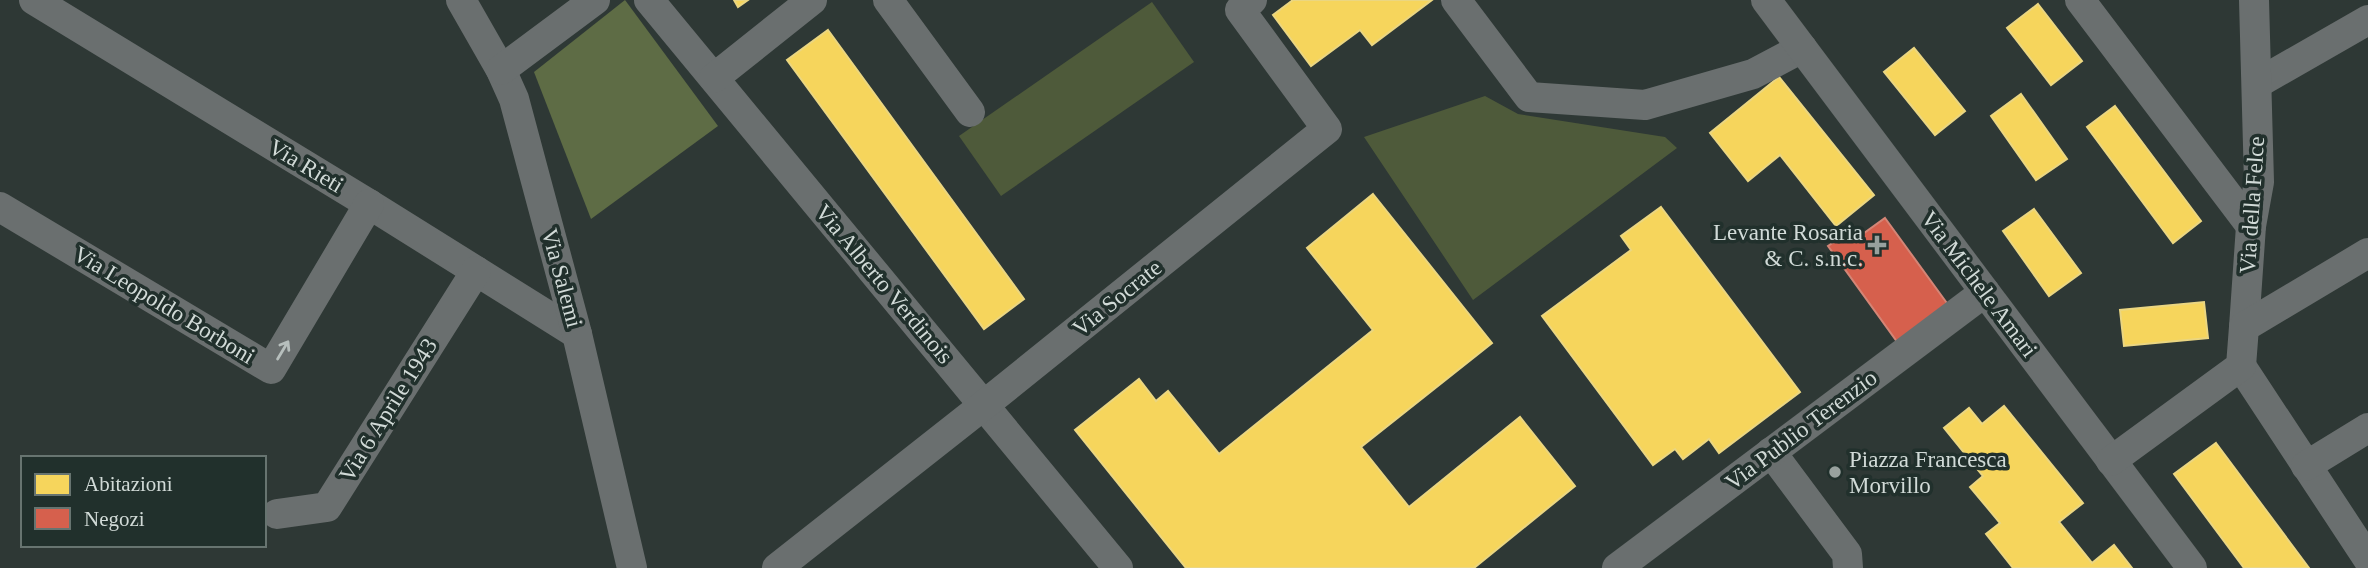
<svg xmlns="http://www.w3.org/2000/svg" width="2368" height="568" font-family="Georgia,serif">
	<style>
		.green { fill: #4e5a3a }
		.forest { fill: #5e6c45 }
		.homes { fill: #f6d55c; stroke: #ebd681; stroke-width: 2 }
		.shops { fill: #d6604d; stroke: #d48576; stroke-width: 2 }
		.lines { fill: none; stroke-linecap: round; stroke-linejoin: round }
		.minor { stroke: #6a6f6f; stroke-width: 30 }
		.oneway { stroke: #b7bfbd }
		.poi-dot { fill: #98a19e; stroke: #21302c; stroke-width: 2.5 }
		.labels { text-anchor: middle; dominant-baseline: central; stroke-width: 7; stroke-linejoin: round; paint-order: stroke }
		.street-label { font-size: 23px; fill: #d1dad7; stroke: #21302c }
		.poi-label { font-size: 23px; fill: #d1dad7; stroke: #21302c; text-anchor: end }
	</style>
	<rect width="100%" height="100%" fill="#2e3835"/>
	<g class="green">
		<polygon points="1152,2 1194,62 1001,196 959,136"/>
		<polygon points="1485,96 1518,114 1665,137 1677,148 1473,300 1364,137"/>
	</g>
	<polygon class="forest" points="625,0 718,126 591,219 534,72"/>
	<g class="homes">
		<polygon points="734,0 748,0 738,7"/>
		<polygon points="1293,0 1432,0 1372,45 1360,30 1311,66 1273,15"/>
		<polygon points="2038,4 2082,61 2051,85 2007,28"/>
		<polygon points="828,30 1024,299 984,329 787,60"/>
		<polygon points="1914,48 1965,111 1935,135 1884,72"/>
		<polygon points="1779,77 1874,195 1836,226 1780,155 1748,181 1710,133"/>
		<polygon points="2021,94 2067,159 2036,180 1991,116"/>
		<polygon points="2115,106 2201,221 2173,243 2087,127"/>
		<polygon points="1373,194 1492,343 1361,447 1409,507 1520,417 1575,486 1474,568 1186,568 1075,430 1139,379 1156,401 1168,391 1219,454 1373,330 1307,248"/>
		<polygon points="1661,207 1800,392 1719,453 1709,439 1683,459 1675,449 1653,465 1542,316 1631,250 1621,236"/>
		<polygon points="2034,209 2081,273 2049,296 2003,231"/>
		<polygon points="2204,302 2208,338 2124,346 2120,310"/>
		<polygon points="2004,406 2083,503 2059,522 2092,563 2114,545 2132,568 2013,568 1986,534 2000,523 1970,487 1983,476 1944,428 1969,408 1982,424"/>
		<polygon points="2216,443 2309,568 2244,568 2174,474"/>
	</g>
	<polygon class="shops" points="1885,218 1949,306 1898,343 1828,246 1847,233 1853,241"/>
	<g class="lines">
		<g class="minor">
			<polyline points="34,0 369,204 577,334"/>
			<polyline points="461,0 501,70 514,99 577,334 632,568"/>
			<polyline points="649,0 1118,568"/>
			<polyline points="888,0 970,112"/>
			<polyline points="1456,0 1529,97 1645,105 1753,74 1802,48"/>
			<polyline points="1766,0 2192,568"/>
			<polyline points="2080,0 2251,226"/>
			<polyline points="501,70 595,0"/>
			<polyline points="714,78 812,0"/>
			<polyline points="2258,83 2368,20"/>
			<polyline points="0,207 271,369 369,204"/>
			<polyline points="2244,327 2251,226 2259,182 2254,0"/>
			<polyline points="2241,366 2368,559"/>
			<polyline points="1771,452 1847,554 1848,568"/>
			<polyline points="2111,461 2241,366 2244,327 2368,253"/>
			<polyline points="2306,466 2368,428"/>
			<polyline points="277,514 327,507 476,271"/>
			<polyline points="777,568 984,405 1327,129 1240,10 1252,0"/>
			<polyline points="1617,568 1985,292"/>
		</g>
	</g>
	<defs><path id="oneway-shaft" d="M-6 0H5M1.5-3L5.5 0L1.5 3" fill="none" stroke-width="1.6" stroke-linecap="round" stroke-linejoin="round" transform="scale(1.75)"/></defs>
	<use class="oneway" href="#oneway-shaft" transform="translate(283 350) rotate(-59)"/>
	<g class="poi-dot">
		<path d="M1873.5 234.5h7v7h7v7h-7v7h-7v-7h-7v-7h7z"/>
		<circle cx="1835" cy="472" r="7"/>
	</g>
	<g class="labels">
		<g class="street-label">
			<text transform="translate(306 166) rotate(31)">Via Rieti</text>
			<text transform="translate(2252 205) rotate(-86)">Via della Felce</text>
			<text transform="translate(562 278) rotate(75)">Via Salemi</text>
			<text transform="translate(884 284) rotate(50)">Via Alberto Verdinois</text>
			<text transform="translate(1979 284) rotate(53)">Via Michele Amari</text>
			<text transform="translate(1117 298) rotate(-39)">Via Socrate</text>
			<text transform="translate(164 305) rotate(31)">Via Leopoldo Borboni</text>
			<text transform="translate(388 410) rotate(-58)">Via 6 Aprile 1943</text>
			<text transform="translate(1801 430) rotate(-37)">Via Publio Terenzio</text>
		</g>
		<g class="poi-label">
			<text x="1863" y="232">Levante Rosaria<tspan x="1863" dy="26">&amp; C. s.n.c.</tspan></text>
			<text x="1849" y="459" text-anchor="start">Piazza Francesca<tspan x="1849" dy="26">Morvillo</tspan></text>
		</g>
	</g>
	<rect x="21" y="456" width="245" height="91" fill="#21302c" stroke="#677470" stroke-width="2"/>
	<rect x="35" y="474" width="35" height="21" fill="#f6d55c" stroke="#677470" stroke-width="2"/>
	<text x="84" y="491" font-size="21" fill="#d1dad7">Abitazioni</text>
	<rect x="35" y="508" width="35" height="21" fill="#d6604d" stroke="#677470" stroke-width="2"/>
	<text x="84" y="526" font-size="21" fill="#d1dad7">Negozi</text>
</svg>
